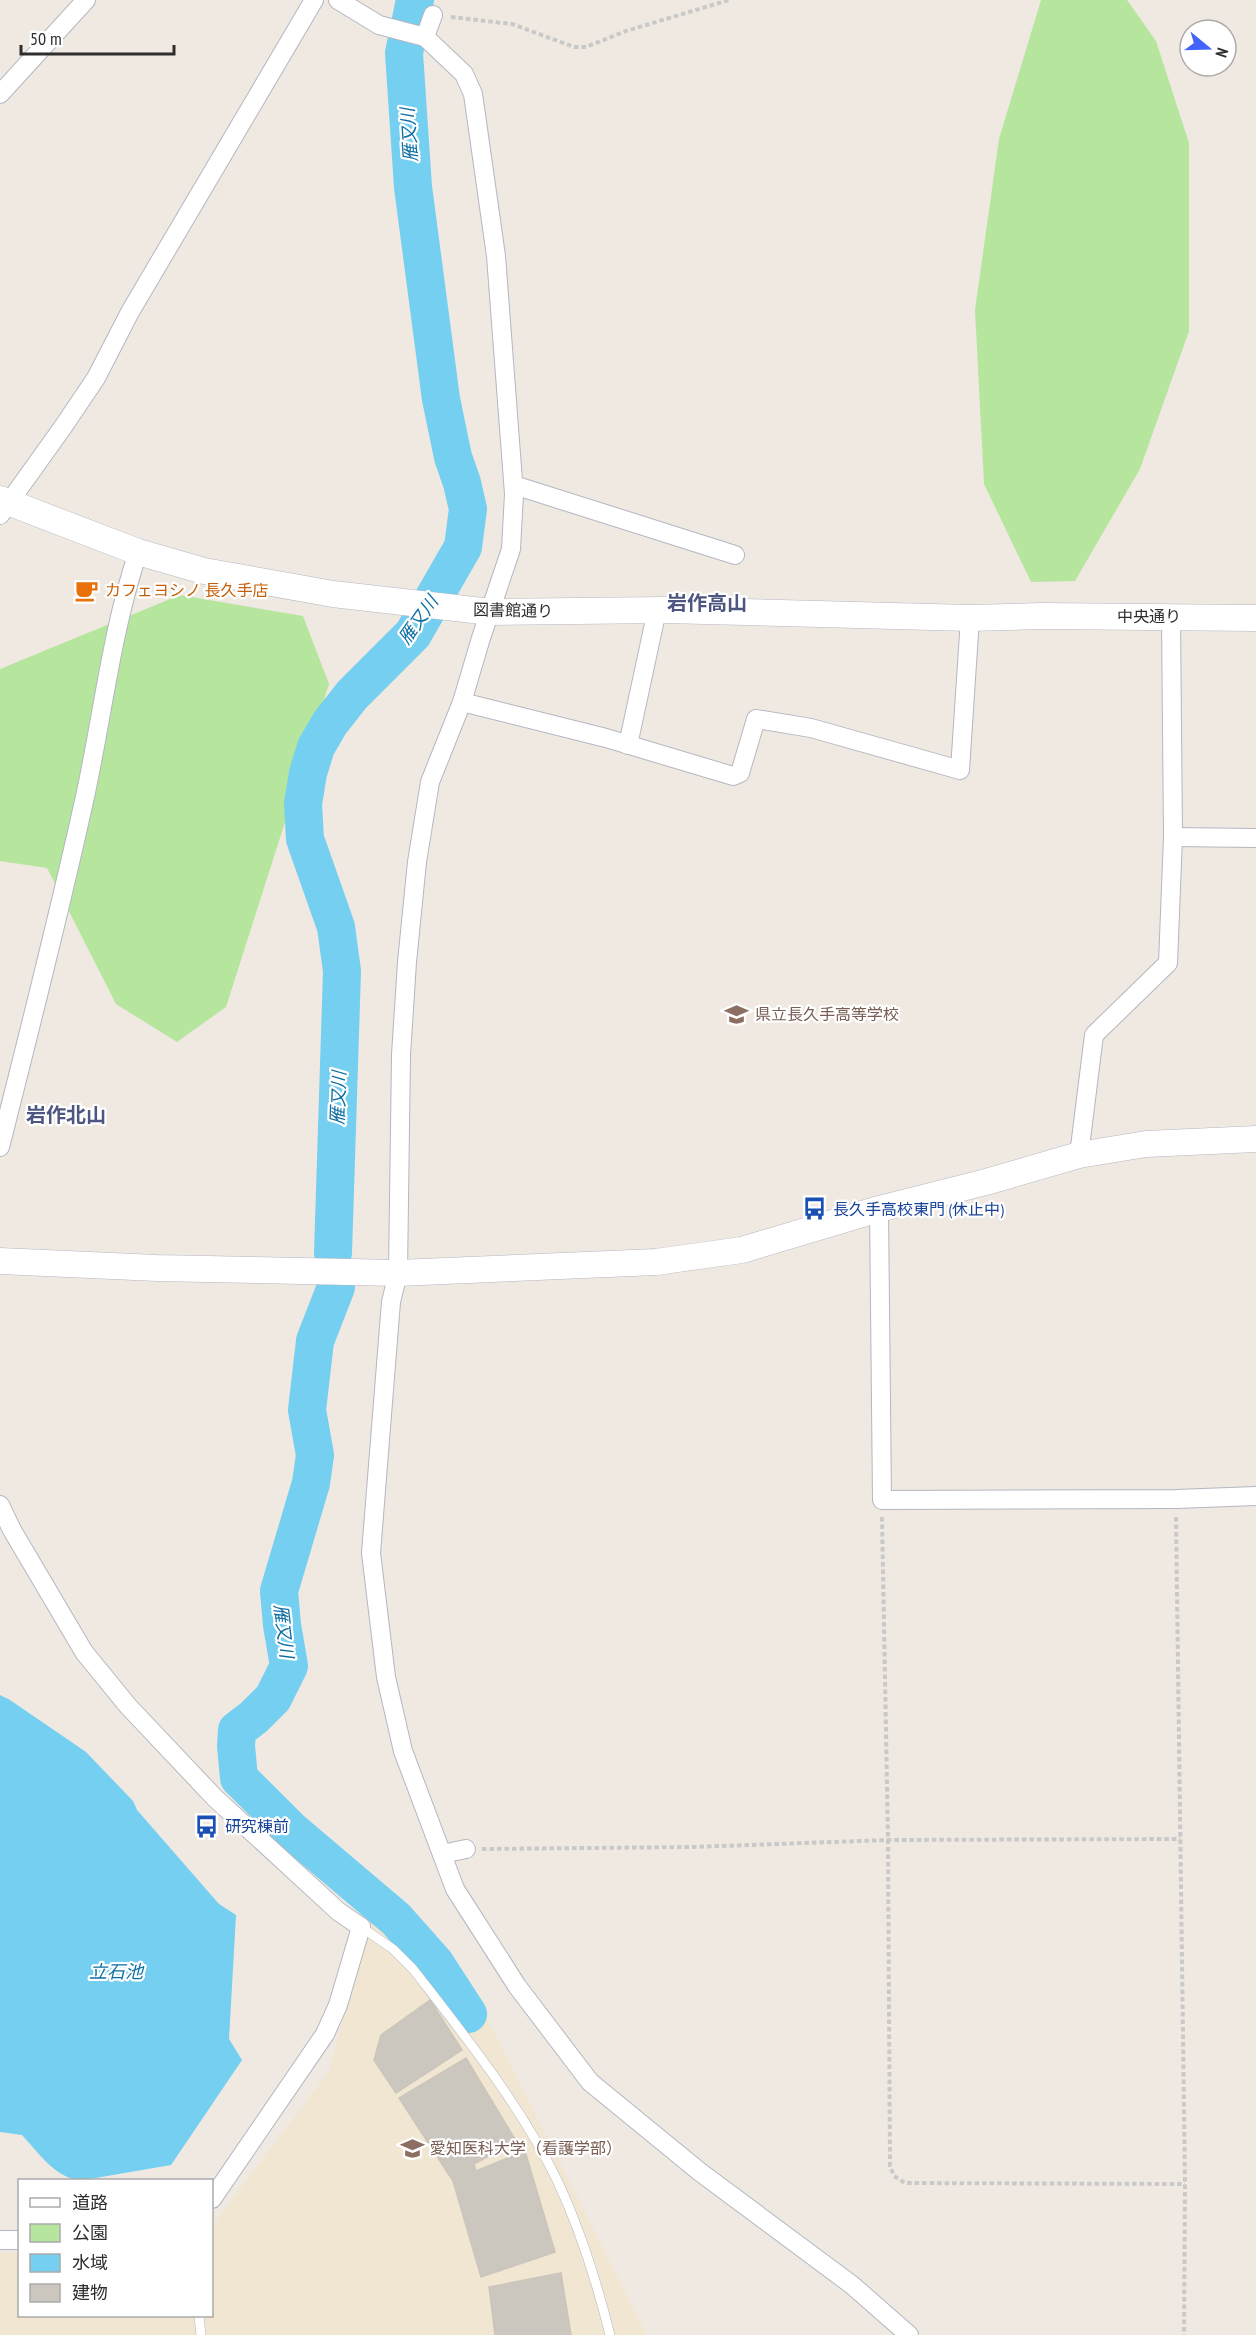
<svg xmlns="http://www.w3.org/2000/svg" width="1256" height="2335" font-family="'PT Sans Narrow','Noto Sans JP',sans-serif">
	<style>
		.education { fill: #f0e6d1 }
		.green { fill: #b6e59e }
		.water { fill: #75cff0 }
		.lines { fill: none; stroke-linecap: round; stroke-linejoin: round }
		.river { stroke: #75cff0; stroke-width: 38 }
		.building { fill: #cbc7bf; stroke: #cbc5ba; stroke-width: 1.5 }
		.lane-casing { stroke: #b4b7c1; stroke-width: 10 }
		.street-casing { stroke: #b4b7c1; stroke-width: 20 }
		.secondary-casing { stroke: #b4b7c1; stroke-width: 27 }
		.path { stroke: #c9c9c9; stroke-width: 4; stroke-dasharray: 4.5 3; stroke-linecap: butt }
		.lane { stroke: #fff; stroke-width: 9 }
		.street { stroke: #fff; stroke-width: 18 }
		.secondary { stroke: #fff; stroke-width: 26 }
		.labels { text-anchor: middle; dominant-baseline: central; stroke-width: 4.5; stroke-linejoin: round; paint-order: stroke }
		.food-label { font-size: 16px; fill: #c56008; stroke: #fff; text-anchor: start }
		.street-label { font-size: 16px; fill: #2e2e2e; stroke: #fff }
		.education-label { font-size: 16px; fill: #785e54; stroke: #fff; text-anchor: start }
		.transit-label { font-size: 16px; fill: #164399; stroke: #fff; text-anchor: start }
		.water-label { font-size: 18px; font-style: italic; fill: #0d6fa3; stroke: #fff }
		.quarter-label { font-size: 20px; font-weight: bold; fill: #4d5680; stroke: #fff }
	</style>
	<rect width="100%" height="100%" fill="#efe9e1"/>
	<polygon class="education" points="377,1884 479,2002 647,2335 0,2335 0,2253 19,2253 20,2316 212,2316 212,2226 330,2070"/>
	<g class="green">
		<polygon points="1041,0 1127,0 1156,41 1189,143 1189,331 1140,469 1075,581 1031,582 984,484 975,310 999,139"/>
		<polygon points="180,595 303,616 329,684 226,1007 177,1042 116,1004 47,868 0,861 0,669"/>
	</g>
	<path class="water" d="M0 1695 10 1700 86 1752 133 1801 137 1810 219 1904 236 1915 229 2039 242 2060 171 2165 84 2180C57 2181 39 2153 22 2135L0 2132Z"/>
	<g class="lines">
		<g class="river">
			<polyline points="333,1253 342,971 336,927 305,839 303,804 308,773 316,747 330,723 352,695 413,634 463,547 468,509 462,483 453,457 441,399 413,187 404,53 415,0"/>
			<polyline points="336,1287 315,1341 307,1410 315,1455 311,1483 279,1591 282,1625 289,1666 273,1698 254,1717 237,1730 236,1746 239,1778 291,1830 396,1919 435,1963 468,2014"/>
		</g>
	</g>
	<g class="building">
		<polygon points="430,2000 462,2050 396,2093 374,2060 381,2035"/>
		<polygon points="466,2058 516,2141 474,2164 476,2171 525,2151 555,2252 481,2277 453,2181 399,2098"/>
		<polygon points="561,2273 571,2335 495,2335 489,2287"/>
	</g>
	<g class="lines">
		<defs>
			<g id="lane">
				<path d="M361 1927 393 1949 413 1969C464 2035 520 2104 557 2180 580 2229 597 2283 610 2335"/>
				<polyline points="199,2316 201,2335"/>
			</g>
			<g id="street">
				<polyline points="338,0 379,25 425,37"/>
				<polyline points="433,15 425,37 464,74 473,94 496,256 514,494 511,549 481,638 462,702 430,782 417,862 407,962 401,1055 398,1273 391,1302 371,1553 386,1677 403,1751 455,1889 517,1986 590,2082 700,2172 852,2285 909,2335"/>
				<polyline points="0,94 86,0"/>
				<polyline points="514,485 735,555"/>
				<polyline points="0,515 63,427 96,378 130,312 314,0"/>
				<polyline points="462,702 606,738 733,776 740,773 756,719 811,728 960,770 970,618"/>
				<polyline points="628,745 657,610"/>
				<polyline points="1173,837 1256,838"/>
				<path d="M0 1147C30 1029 60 911 86 792 103 712 112 630 138 552"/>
				<polyline points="1079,1155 1094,1035 1168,963 1173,837 1171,616"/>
				<polyline points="879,1209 882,1500 1176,1499 1256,1496"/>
				<polyline points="0,1505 12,1530 84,1652 128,1706 215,1798 339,1912 361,1927 338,2005 325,2034 212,2199"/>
				<polyline points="442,1854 466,1849"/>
				<polyline points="0,2240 20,2240"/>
			</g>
			<g id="secondary">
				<polyline points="0,499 138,552 204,571 333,594 491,612 666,610 970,618 1041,616 1256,618"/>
				<polyline points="0,1261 157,1268 398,1273 656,1262 742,1250 879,1209 986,1182 1079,1155 1146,1144 1256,1139"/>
			</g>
		</defs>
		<use href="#lane" class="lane-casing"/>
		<use href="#street" class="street-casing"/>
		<use href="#secondary" class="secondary-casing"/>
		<g class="path">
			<polyline points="451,17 512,24 574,47 586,47 626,31 729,0"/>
			<polyline points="882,1517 888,1840 890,2166 894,2176 905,2183 1185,2184"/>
			<polyline points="1176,1517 1185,2184 1184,2335"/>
			<polyline points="482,1849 693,1847 888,1840 1180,1839"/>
		</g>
		<use href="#lane" class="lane"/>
		<use href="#street" class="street"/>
		<use href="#secondary" class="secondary"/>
	</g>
	<defs>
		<symbol id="cafe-bare" viewBox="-9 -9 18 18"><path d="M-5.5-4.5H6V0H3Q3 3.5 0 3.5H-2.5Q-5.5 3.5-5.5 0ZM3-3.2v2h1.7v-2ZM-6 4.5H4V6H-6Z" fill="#e8710a" stroke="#fff" stroke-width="2.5" paint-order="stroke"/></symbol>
		<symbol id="school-bare" viewBox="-9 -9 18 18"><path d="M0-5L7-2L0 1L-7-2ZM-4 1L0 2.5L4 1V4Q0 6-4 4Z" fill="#8d6e63" stroke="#fff" stroke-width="2.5" paint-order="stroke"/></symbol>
		<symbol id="bus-bare" viewBox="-9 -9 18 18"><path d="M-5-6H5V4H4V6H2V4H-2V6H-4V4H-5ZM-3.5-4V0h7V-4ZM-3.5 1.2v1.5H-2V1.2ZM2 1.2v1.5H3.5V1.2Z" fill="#1a4fb4" stroke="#fff" stroke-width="2.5" paint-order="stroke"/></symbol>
		<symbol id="university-bare" viewBox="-9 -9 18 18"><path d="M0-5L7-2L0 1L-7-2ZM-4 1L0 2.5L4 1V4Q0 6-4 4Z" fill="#8d6e63" stroke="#fff" stroke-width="2.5" paint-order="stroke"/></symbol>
	</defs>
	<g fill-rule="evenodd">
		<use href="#cafe-bare" x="70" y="574" width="33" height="33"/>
		<use href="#school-bare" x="720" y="998" width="33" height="33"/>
		<use href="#bus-bare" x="798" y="1192" width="33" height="33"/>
		<use href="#bus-bare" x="190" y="1810" width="33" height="33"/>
		<use href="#university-bare" x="396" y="2132" width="33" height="33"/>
	</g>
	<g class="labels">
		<g class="food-label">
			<text x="105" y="590">カフェヨシノ 長久手店</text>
		</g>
		<g class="street-label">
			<text transform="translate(513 610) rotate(1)">図書館通り</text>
			<text x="1149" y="616">中央通り</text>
		</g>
		<g class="education-label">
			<text x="755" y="1014">県立長久手高等学校</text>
			<text x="430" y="2148">愛知医科大学（看護学部）</text>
		</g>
		<g class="transit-label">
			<text x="833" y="1209">長久手高校東門 (休止中)</text>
			<text x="225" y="1826">研究棟前</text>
		</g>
		<g class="water-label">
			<text transform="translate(409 135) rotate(-94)">雁又川</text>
			<text transform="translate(418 620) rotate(-55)">雁又川</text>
			<text transform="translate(338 1098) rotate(-88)">雁又川</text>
			<text transform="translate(284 1631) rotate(83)">雁又川</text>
			<text x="116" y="1971">立石池</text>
		</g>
		<g class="quarter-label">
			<text x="707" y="603">岩作高山</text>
			<text x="66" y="1115">岩作北山</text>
		</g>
	</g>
	<rect x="18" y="2179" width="195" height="138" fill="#ffffff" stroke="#ababab" stroke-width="1.5"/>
	<rect x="30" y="2198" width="30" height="9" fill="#ffffff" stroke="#ababab" stroke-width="1.5"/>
	<text x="72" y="2209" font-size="18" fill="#2e2e2e">道路</text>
	<rect x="30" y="2224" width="30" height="18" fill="#b6e59e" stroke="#ababab" stroke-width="1.5"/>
	<text x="72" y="2239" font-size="18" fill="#2e2e2e">公園</text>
	<rect x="30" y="2254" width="30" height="18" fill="#75cff0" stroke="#ababab" stroke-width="1.5"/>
	<text x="72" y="2269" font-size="18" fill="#2e2e2e">水域</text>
	<rect x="30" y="2284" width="30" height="18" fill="#cbc7bf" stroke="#ababab" stroke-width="1.5"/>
	<text x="72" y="2299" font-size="18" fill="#2e2e2e">建物</text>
	<g transform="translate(1208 48) rotate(109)"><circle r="28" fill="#ffffff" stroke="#ababab" stroke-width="1.5"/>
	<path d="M0-4.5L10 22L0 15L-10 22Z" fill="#4264fb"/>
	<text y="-9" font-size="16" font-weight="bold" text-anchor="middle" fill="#2e2e2e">N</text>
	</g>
	<path d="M21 45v9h153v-9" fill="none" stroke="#2e2e2e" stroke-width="3"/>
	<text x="30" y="45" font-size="18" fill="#2e2e2e" stroke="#ffffff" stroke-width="4.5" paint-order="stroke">50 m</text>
</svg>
